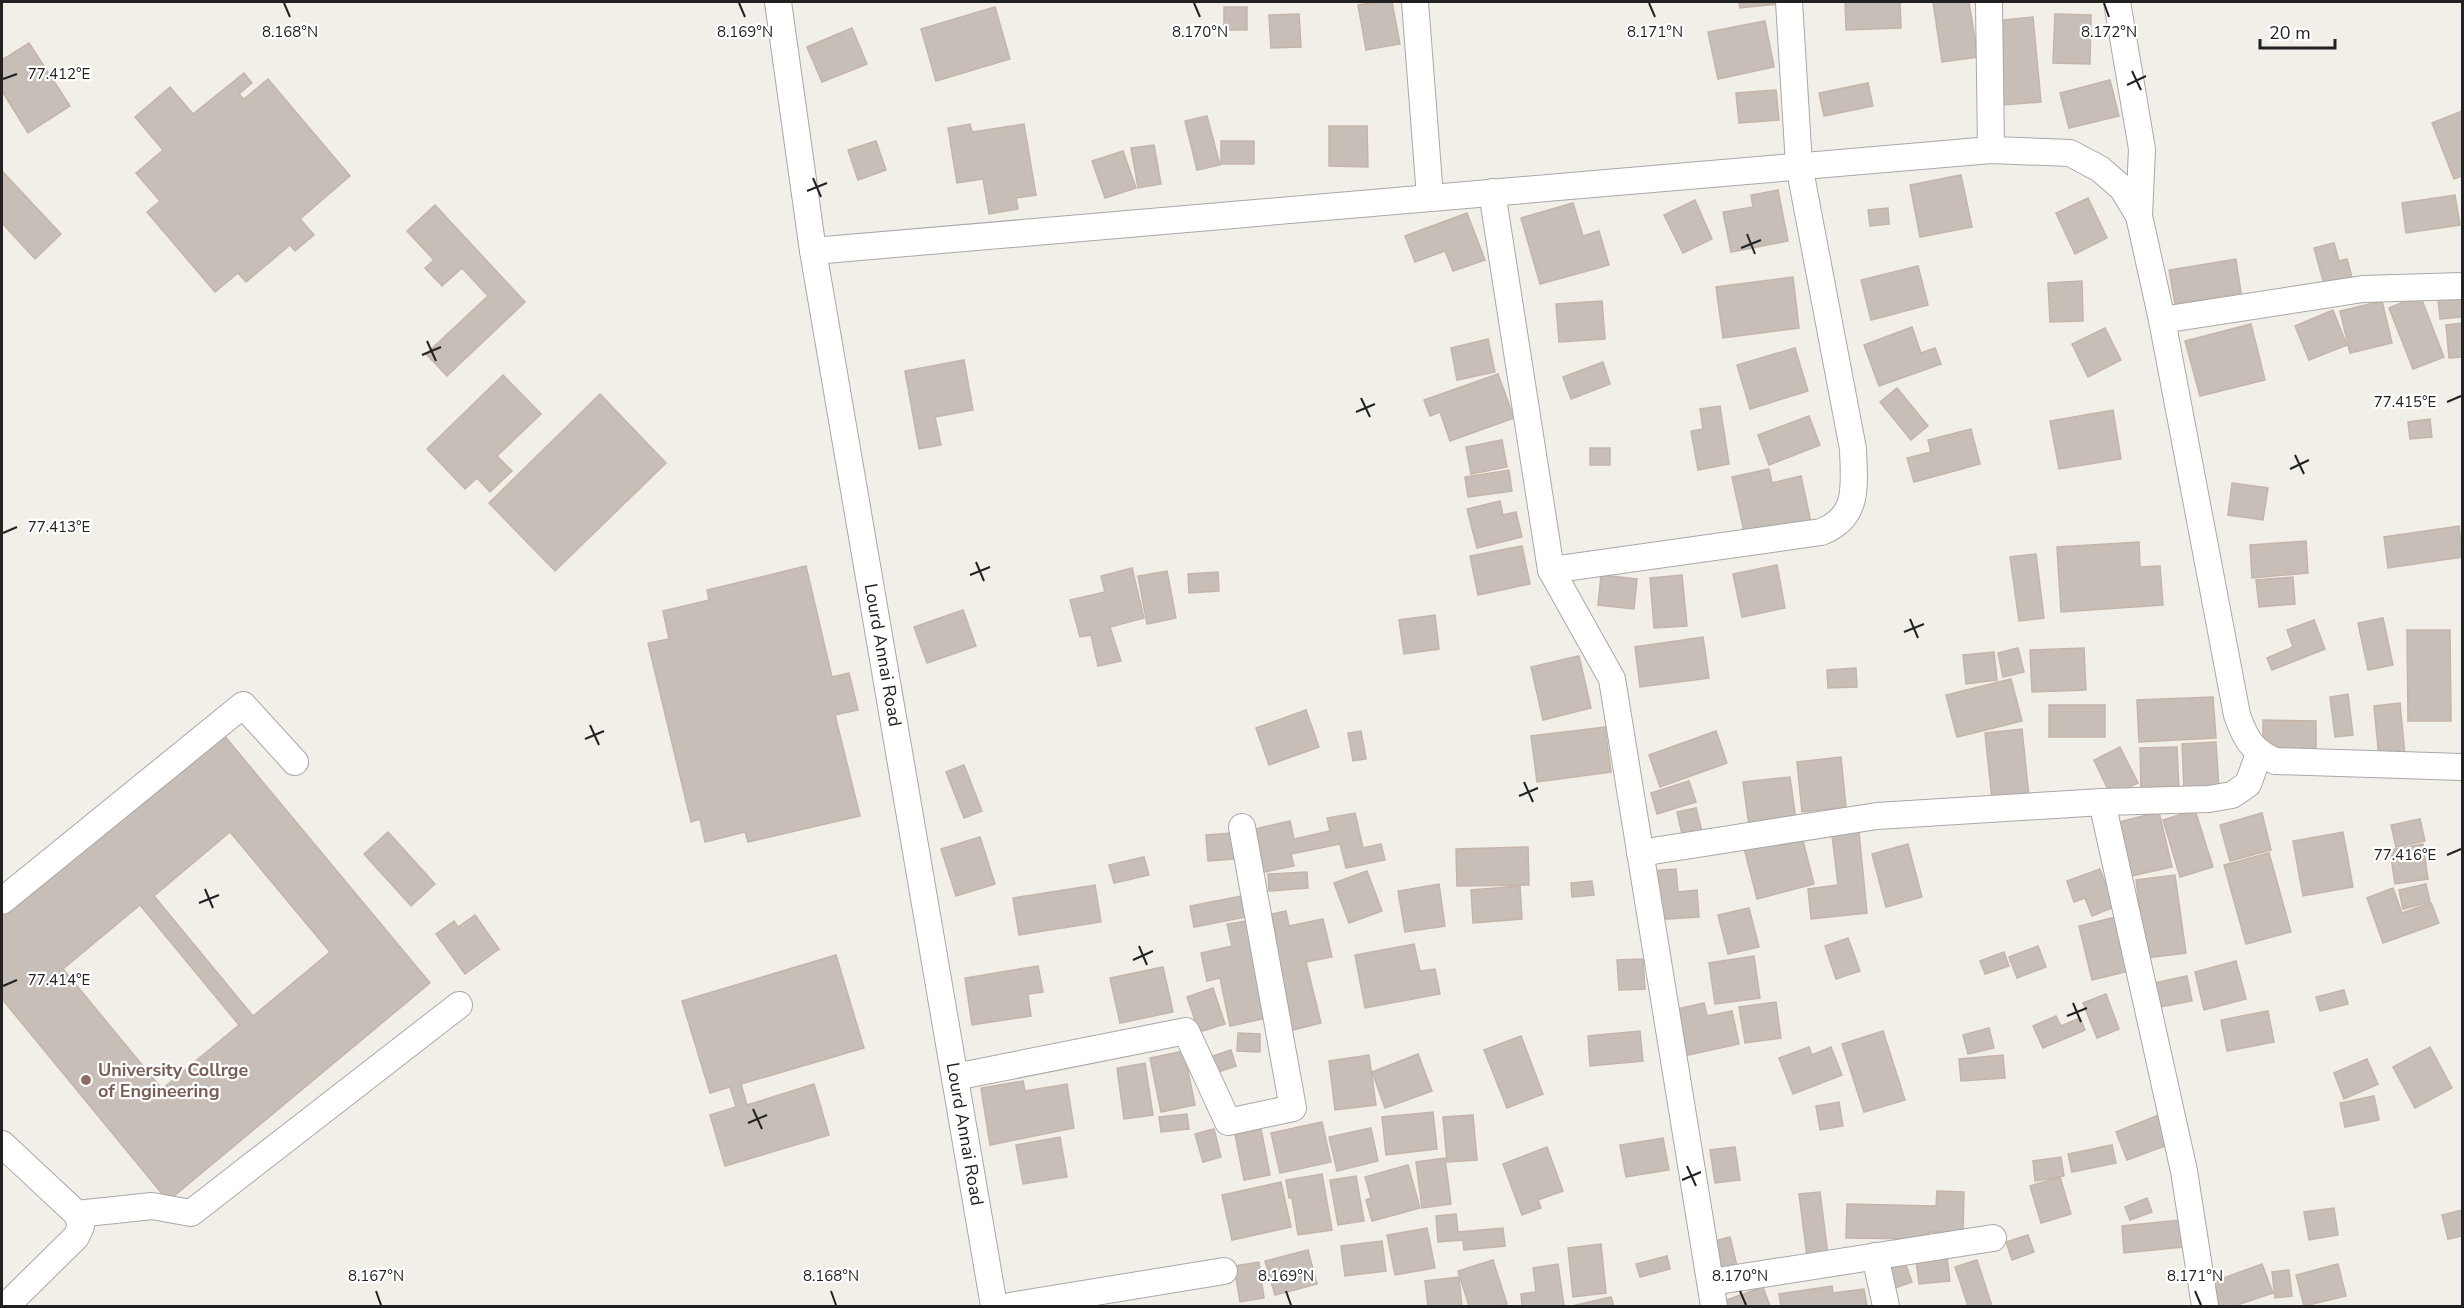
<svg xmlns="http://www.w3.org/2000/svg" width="2464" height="1308" font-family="'Nunito Sans',sans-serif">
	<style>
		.building { fill: #c7beb7; stroke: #c5b5a9; stroke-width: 1.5; fill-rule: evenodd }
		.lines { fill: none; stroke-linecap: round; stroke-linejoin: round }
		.minor-casing { stroke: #a8a8a8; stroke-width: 28 }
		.minor { stroke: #fff; stroke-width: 26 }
		.ticks { fill: none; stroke: #212121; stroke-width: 2 }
		.education-dot { fill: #8d6e63; stroke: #fff; stroke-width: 2 }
		.labels { text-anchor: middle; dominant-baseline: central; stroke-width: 4.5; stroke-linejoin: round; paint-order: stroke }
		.street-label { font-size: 18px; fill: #212121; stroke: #fff }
		.education-label { font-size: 18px; font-weight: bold; fill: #785e54; stroke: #fff; text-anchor: start }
		.ticks-label { font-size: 15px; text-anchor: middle; fill: #212121; stroke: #fff; stroke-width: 4.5; stroke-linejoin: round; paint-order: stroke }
	</style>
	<rect width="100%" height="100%" fill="#f2efe8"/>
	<g class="building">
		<polygon points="1378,2 1392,2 1400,44 1366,50 1358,5"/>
		<polygon points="1739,2 1778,2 1778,4 1740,8"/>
		<polygon points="1845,2 1900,2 1901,28 1846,30"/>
		<polygon points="1933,2 1969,2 1978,57 1942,62"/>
		<polygon points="995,7 1010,59 936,81 921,29"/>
		<rect x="1224" y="7" width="23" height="23"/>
		<polygon points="1299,14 1301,47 1271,48 1269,15"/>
		<polygon points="2055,14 2091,15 2090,64 2053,63"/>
		<polygon points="2033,17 2041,102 2002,105 1994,21"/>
		<polygon points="1765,21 1774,67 1718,79 1708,32"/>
		<polygon points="852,28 867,64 822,82 807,47"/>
		<polygon points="29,43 70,106 28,133 2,91 2,60"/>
		<polygon points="244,73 252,83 239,94 244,99 268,79 350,176 300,219 314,235 295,251 290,245 246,282 238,273 215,292 147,212 160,201 136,173 163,150 135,117 170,87 193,114"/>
		<polygon points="2110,80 2119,116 2069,128 2060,93"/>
		<polygon points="1868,83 1873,106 1824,116 1819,93"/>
		<polygon points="1776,90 1779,120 1739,123 1736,93"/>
		<polygon points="2462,111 2462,176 2454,179 2432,123"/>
		<polygon points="1207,116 1220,165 1197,170 1185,121"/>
		<polygon points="970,124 972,132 1024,124 1036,195 1016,198 1018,209 989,214 983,179 957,183 948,128"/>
		<polygon points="1329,126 1367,126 1368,167 1329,166"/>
		<polygon points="876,141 886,170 858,180 848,150"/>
		<rect x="1221" y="141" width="33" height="23"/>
		<polygon points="1154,145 1161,184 1138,188 1131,148"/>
		<polygon points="1123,151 1136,188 1105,198 1092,161"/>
		<polygon points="2,171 61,234 35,259 2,223"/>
		<polygon points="1961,175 1972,227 1920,237 1910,185"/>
		<polygon points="1778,190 1788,241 1731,252 1723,212 1753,207 1751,195"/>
		<polygon points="2455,195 2460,225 2406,233 2402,203"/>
		<polygon points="2088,198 2107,238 2075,254 2056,213"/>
		<polygon points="1695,200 1712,239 1683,253 1664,215"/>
		<polygon points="1573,203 1583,236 1599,231 1609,265 1540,284 1521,218"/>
		<polygon points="435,205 525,302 447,376 426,354 488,296 462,268 442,286 425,268 434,260 407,231"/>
		<polygon points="1888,208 1889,224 1870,226 1868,210"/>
		<polygon points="1467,213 1485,260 1453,271 1445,251 1415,262 1405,236"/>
		<polygon points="2334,243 2339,261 2347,259 2353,281 2325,288 2314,248"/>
		<polygon points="2236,259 2241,293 2175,304 2169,270"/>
		<polygon points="1918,266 1928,305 1871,320 1861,280"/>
		<polygon points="1793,277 1799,328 1723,338 1716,287"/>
		<polygon points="2082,281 2083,321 2050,322 2048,283"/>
		<polygon points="2420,295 2444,357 2413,369 2389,308"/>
		<polygon points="2462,296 2462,317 2440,319 2438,298"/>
		<polygon points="1602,301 1605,339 1559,342 1556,304"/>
		<polygon points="2382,301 2392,343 2350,353 2340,311"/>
		<polygon points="2333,310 2347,345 2309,360 2295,326"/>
		<polygon points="2462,323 2462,357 2449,358 2446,325"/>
		<polygon points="2251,324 2265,380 2200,396 2185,341"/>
		<polygon points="1912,327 1921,353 1935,348 1941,364 1879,386 1864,345"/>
		<polygon points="2105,328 2121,360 2088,377 2072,344"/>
		<polygon points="1488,339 1495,372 1457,380 1451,348"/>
		<polygon points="1795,348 1808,391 1750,409 1737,365"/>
		<polygon points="964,360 973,410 935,417 941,445 919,449 905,371"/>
		<polygon points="1603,362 1610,384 1571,399 1563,377"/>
		<polygon points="1498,374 1514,418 1450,441 1440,412 1430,416 1424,400"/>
		<polygon points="503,375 541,414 497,456 512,471 490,492 477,478 465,489 427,449"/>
		<polygon points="1897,388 1928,426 1911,440 1880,402"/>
		<polygon points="600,394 666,463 555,571 489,503"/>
		<polygon points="1720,406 1729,464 1698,470 1691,431 1703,429 1700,409"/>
		<polygon points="2113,410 2121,459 2059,469 2050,421"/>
		<polygon points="1809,416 1820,445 1769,465 1758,435"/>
		<polygon points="2430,419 2432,437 2410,439 2408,422"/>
		<polygon points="1971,429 1980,464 1914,482 1907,458 1931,452 1928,440"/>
		<polygon points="1502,440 1507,467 1471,474 1466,447"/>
		<rect x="1590" y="448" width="20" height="17"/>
		<polygon points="1769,469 1772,483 1801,476 1812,527 1746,541 1732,477"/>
		<polygon points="1509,470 1512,491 1468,497 1465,477"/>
		<polygon points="2232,483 2268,488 2263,520 2228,515"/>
		<polygon points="1500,501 1503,515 1516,512 1522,537 1477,548 1467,509"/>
		<polygon points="2459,526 2462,557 2388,568 2384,537"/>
		<polygon points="2306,541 2308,573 2252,578 2250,545"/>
		<polygon points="2139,542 2140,567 2160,566 2163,605 2061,612 2057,547"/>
		<polygon points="1522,546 1530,584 1478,595 1470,556"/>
		<polygon points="2036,554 2044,618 2019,621 2010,557"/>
		<polygon points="1777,565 1785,608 1742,617 1733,574"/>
		<polygon points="806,566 832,677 849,673 858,710 835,715 860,816 748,842 745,832 705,842 700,819 691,822 648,643 669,639 663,611 709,600 707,590"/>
		<polygon points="1132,568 1144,618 1110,627 1121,661 1098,666 1091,635 1080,637 1070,600 1105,592 1101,576"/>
		<polygon points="1167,571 1176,618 1147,624 1138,576"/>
		<polygon points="1218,572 1219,591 1189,593 1188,574"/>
		<polygon points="1601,575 1637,579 1634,609 1598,605"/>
		<polygon points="1682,575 1687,626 1654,628 1650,578"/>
		<polygon points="2293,577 2295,604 2259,607 2256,580"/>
		<polygon points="963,610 976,646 927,663 914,627"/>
		<polygon points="1435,615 1439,649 1404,654 1399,620"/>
		<polygon points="2383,618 2393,665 2368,670 2358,623"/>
		<polygon points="2314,620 2325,649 2272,670 2267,658 2293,647 2287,630"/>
		<polygon points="2407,630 2450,630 2451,721 2408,721"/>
		<polygon points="1703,637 1709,678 1640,687 1635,647"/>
		<polygon points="2018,648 2024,672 2003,677 1998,653"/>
		<polygon points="2084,648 2086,690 2032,692 2030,650"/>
		<polygon points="1994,652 1997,680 1966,684 1963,655"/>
		<polygon points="1579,656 1591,708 1543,720 1531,667"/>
		<polygon points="1856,668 1857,687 1828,688 1827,670"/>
		<polygon points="2011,679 2022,721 1957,737 1946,695"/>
		<polygon points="2348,694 2353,735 2335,737 2330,697"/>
		<polygon points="2213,697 2216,738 2139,742 2137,700"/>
		<polygon points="2400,703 2405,755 2379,758 2374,706"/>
		<rect x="2049" y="705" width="56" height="32"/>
		<polygon points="1306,710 1319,747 1269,765 1256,728"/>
		<polygon points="2263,720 2316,721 2316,753 2263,752"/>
		<path d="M213 722 430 983 168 1201 2 999V899ZM230 832 330 952 253 1016 154 896ZM140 905 239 1025 162 1089 63 969Z"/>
		<polygon points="1605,727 1611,772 1537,782 1531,736"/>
		<polygon points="2022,729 2029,797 1992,800 1985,733"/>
		<polygon points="1361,731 1366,759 1353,761 1348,733"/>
		<polygon points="1716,731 1727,763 1660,787 1649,755"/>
		<polygon points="2216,742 2219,789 2184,791 2182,744"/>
		<polygon points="2120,747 2138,783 2111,796 2094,760"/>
		<polygon points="2177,747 2179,790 2141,791 2140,748"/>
		<polygon points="1841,757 1846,807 1802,812 1797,762"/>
		<polygon points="964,765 982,811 964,818 946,772"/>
		<polygon points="1790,777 1796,820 1749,826 1743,782"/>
		<polygon points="1689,781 1696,802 1657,814 1651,793"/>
		<polygon points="1696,808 1704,839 1684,843 1677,812"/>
		<polygon points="2195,810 2213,867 2180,877 2163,820"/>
		<polygon points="2159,812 2172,867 2131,876 2119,822"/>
		<polygon points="1355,813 1363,848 1381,844 1385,860 1346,868 1340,844 1291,854 1294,866 1264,872 1255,829 1290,821 1294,839 1330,831 1327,818"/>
		<polygon points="2262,813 2271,850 2230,861 2220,825"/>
		<polygon points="2420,819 2425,841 2396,847 2391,825"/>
		<polygon points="388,832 435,884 411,906 364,854"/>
		<polygon points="1859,832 1867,913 1811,919 1808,889 1838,885 1832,835"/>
		<polygon points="2343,832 2353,887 2303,896 2293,841"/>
		<polygon points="1232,833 1234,859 1208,861 1206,835"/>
		<polygon points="1801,833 1814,884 1757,899 1744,848"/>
		<polygon points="980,837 995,884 956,896 941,849"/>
		<polygon points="1908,844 1922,897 1886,907 1872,854"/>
		<polygon points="2423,844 2428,879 2395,884 2390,850"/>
		<polygon points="1528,847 1529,885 1457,886 1456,849"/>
		<polygon points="2269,853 2291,932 2246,944 2224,865"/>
		<polygon points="1144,857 1149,875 1114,883 1109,865"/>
		<polygon points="1676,869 1678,892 1697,890 1699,917 1653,920 1650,871"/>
		<polygon points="2100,869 2114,907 2092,916 2085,898 2074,902 2067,881"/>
		<polygon points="1367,871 1382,911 1349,923 1334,883"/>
		<polygon points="1307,872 1308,888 1269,891 1268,874"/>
		<polygon points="2175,875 2186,953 2146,958 2136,880"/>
		<polygon points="1592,881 1594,895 1572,897 1571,883"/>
		<polygon points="1439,884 1445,926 1405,932 1398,891"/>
		<polygon points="2426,884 2430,902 2403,909 2399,890"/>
		<polygon points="1095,885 1101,922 1019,935 1013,898"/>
		<polygon points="1520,886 1522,919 1473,923 1471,890"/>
		<polygon points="2393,888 2402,913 2431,903 2439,923 2383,943 2367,898"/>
		<polygon points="1246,895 1251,916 1194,927 1190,906"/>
		<polygon points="1749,908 1759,947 1728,954 1718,915"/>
		<polygon points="1286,911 1289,926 1323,919 1332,957 1306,962 1321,1023 1289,1031 1267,937 1276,935 1272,914"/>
		<polygon points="475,915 499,949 465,974 436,934 454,921 458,927"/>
		<polygon points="2116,917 2129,971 2092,980 2079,926"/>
		<polygon points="1246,921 1267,1018 1230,1026 1220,978 1207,981 1201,953 1232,946 1227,924"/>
		<polygon points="1848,938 1860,971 1836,979 1825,946"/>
		<polygon points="1414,944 1420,971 1435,969 1440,994 1365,1008 1355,955"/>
		<polygon points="2038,946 2046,967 2017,978 2009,957"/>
		<polygon points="2004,952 2009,966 1985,974 1980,961"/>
		<polygon points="836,955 864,1048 741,1084 747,1105 814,1084 829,1135 725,1166 710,1115 736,1107 730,1087 710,1093 682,1001"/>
		<polygon points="1754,956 1760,998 1715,1004 1709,963"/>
		<polygon points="1643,959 1645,989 1619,990 1617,960"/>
		<polygon points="2236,961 2246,999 2204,1010 2195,972"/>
		<polygon points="1038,966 1043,992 1028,994 1031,1016 972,1025 965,978"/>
		<polygon points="1163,967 1173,1012 1120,1023 1110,978"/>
		<polygon points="2187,976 2192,1001 2150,1009 2145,985"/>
		<polygon points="1213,988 1225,1024 1199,1032 1187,997"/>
		<polygon points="2344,990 2348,1004 2320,1011 2316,997"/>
		<polygon points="2106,994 2119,1029 2097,1038 2083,1003"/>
		<polygon points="1776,1002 1781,1038 1745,1043 1739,1007"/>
		<polygon points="1704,1003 1707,1016 1732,1011 1739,1044 1683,1056 1673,1010"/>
		<polygon points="2268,1011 2274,1042 2227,1051 2221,1020"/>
		<polygon points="2056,1016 2061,1026 2080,1018 2085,1030 2043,1048 2033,1026"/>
		<polygon points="1989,1028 1994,1048 1968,1054 1963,1035"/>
		<polygon points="1640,1031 1643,1061 1590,1066 1588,1036"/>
		<polygon points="1883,1031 1905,1100 1864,1112 1842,1044"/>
		<polygon points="1238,1033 1260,1034 1260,1052 1237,1051"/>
		<polygon points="1521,1036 1543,1094 1507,1108 1484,1050"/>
		<polygon points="1809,1047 1812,1055 1831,1047 1842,1075 1793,1094 1779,1058"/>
		<polygon points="2430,1047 2452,1088 2415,1108 2393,1067"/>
		<polygon points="1231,1050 1236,1066 1212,1074 1207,1058"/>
		<polygon points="1184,1051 1195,1105 1161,1112 1150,1058"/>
		<polygon points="1418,1054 1432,1091 1385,1108 1372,1072"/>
		<polygon points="1369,1055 1376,1105 1335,1110 1329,1061"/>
		<polygon points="2003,1055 2005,1078 1961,1081 1959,1059"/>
		<polygon points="2367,1059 2378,1084 2344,1099 2334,1073"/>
		<polygon points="1145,1063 1153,1115 1124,1119 1117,1068"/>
		<polygon points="1023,1081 1025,1091 1067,1084 1074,1128 990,1145 981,1088"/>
		<polygon points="2374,1096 2379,1120 2345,1127 2340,1103"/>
		<polygon points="1839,1102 1843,1126 1820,1130 1816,1106"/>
		<polygon points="1433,1112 1437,1149 1386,1155 1382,1117"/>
		<polygon points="1187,1114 1189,1129 1161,1132 1159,1117"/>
		<polygon points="1473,1115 1477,1160 1447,1162 1443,1117"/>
		<polygon points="2159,1115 2170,1144 2127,1160 2116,1132"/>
		<polygon points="1322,1122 1331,1162 1280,1173 1271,1133"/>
		<polygon points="1371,1128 1378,1161 1337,1171 1329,1137"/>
		<polygon points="1214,1129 1221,1157 1203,1162 1195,1134"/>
		<polygon points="1261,1129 1270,1175 1244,1180 1235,1134"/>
		<polygon points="1060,1137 1067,1177 1023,1184 1016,1145"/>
		<polygon points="1663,1138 1669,1170 1626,1177 1620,1145"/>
		<polygon points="2112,1145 2116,1163 2072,1172 2068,1154"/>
		<polygon points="1547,1147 1563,1191 1538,1200 1541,1208 1522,1215 1503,1164"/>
		<polygon points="1735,1147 1740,1180 1715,1183 1710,1150"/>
		<polygon points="2061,1157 2064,1176 2035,1181 2033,1161"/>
		<polygon points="1445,1158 1451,1204 1422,1208 1416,1162"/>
		<polygon points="1408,1165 1420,1208 1372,1221 1366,1200 1371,1198 1365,1177"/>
		<polygon points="1322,1174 1332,1230 1298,1235 1292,1198 1289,1198 1286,1180"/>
		<polygon points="1356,1176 1364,1221 1338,1225 1330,1180"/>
		<polygon points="2060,1177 2071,1214 2041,1223 2030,1186"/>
		<polygon points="1281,1182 1291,1227 1232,1240 1222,1195"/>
		<polygon points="1937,1191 1964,1192 1963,1233 1929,1232 1929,1239 1846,1238 1847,1204 1936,1206"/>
		<polygon points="1820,1192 1828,1255 1807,1257 1799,1194"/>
		<polygon points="2147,1198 2152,1212 2130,1220 2125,1207"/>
		<polygon points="2334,1208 2338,1235 2309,1240 2304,1212"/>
		<polygon points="2462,1210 2462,1236 2448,1239 2442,1215"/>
		<polygon points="1456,1214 1458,1232 1503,1228 1505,1246 1464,1250 1463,1240 1438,1242 1436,1216"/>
		<polygon points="2180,1220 2183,1247 2124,1253 2122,1226"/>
		<polygon points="1427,1228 1435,1268 1395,1275 1387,1235"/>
		<polygon points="2028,1235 2034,1252 2012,1260 2006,1242"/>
		<polygon points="1730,1237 1738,1270 1719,1274 1711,1242"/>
		<polygon points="1382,1241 1386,1271 1345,1276 1341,1246"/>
		<polygon points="1601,1244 1606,1293 1573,1297 1568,1248"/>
		<polygon points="1308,1250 1317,1284 1275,1295 1265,1261"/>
		<polygon points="1667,1256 1670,1269 1640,1277 1636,1264"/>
		<polygon points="1947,1257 1950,1281 1919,1284 1916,1260"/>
		<polygon points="1493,1260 1507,1304 1498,1306 1469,1306 1458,1271"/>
		<polygon points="1977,1260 1992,1306 1968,1306 1955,1267"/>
		<polygon points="1259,1262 1264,1298 1240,1302 1234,1266"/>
		<polygon points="1905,1262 1912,1282 1892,1289 1885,1269"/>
		<polygon points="1558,1264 1564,1306 1522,1306 1521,1294 1536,1292 1533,1268"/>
		<polygon points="2262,1264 2273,1293 2234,1306 2219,1306 2210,1283"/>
		<polygon points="2338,1264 2346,1296 2304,1306 2296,1275"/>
		<polygon points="2289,1270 2292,1296 2275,1298 2272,1272"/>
		<polygon points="1459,1277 1462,1306 1428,1306 1425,1281"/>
		<polygon points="1832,1286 1833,1293 1864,1289 1867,1306 1781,1306 1779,1294"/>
		<polygon points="1763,1287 1770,1306 1723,1306 1721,1302"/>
		<polygon points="1611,1297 1614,1306 1572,1306"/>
	</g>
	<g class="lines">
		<defs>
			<g id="minor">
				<polyline points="778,2 813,251 994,1306"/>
				<polyline points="1415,2 1430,197"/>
				<polyline points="1989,2 1991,150"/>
				<polyline points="2117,2 2142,149 2139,216"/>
				<polyline points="1492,192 1551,570 1612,679 1714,1306"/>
				<path d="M813 251 1991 150 2070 153 2100 169 2123 189 2139 216 2162 320 2237 715C2245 738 2252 751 2275 761L2462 767"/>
				<polyline points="2162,320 2363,289 2462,286"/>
				<path d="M1551 570 1821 532C1860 517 1854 485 1853 449L1799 165 1789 2"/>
				<polyline points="2102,802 2184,1171 2205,1306"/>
				<polyline points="1640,853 1877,816 2102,802 2209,799 2232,795 2248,784 2259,754"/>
				<polyline points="2,901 243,705 295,762"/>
				<polyline points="955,1077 1186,1031 1228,1122 1293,1108 1242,827"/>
				<polyline points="2,1144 77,1214 81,1226 76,1237 6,1306"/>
				<polyline points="77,1214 152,1206 191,1213 459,1005"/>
				<polyline points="1875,1256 1886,1306"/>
				<polyline points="1711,1282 1993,1238"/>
				<polyline points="1010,1306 1224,1271"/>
			</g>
		</defs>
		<use href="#minor" class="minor-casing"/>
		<use href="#minor" class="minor"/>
	</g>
	<path class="ticks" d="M284 3 290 17M739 3 745 17M1194 3 1200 17M1649 3 1655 17M2104 3 2109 17M2132 71 2141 90M3 79 17 74M2127 85 2146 76M813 178 821 197M807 191 827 183M1747 234 1755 254M1741 248 1761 240M427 341 436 361M422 355 441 347M1361 398 1370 417M2447 402 2461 396M1356 412 1375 404M2295 455 2304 474M2290 469 2309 460M3 533 17 527M976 562 984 581M970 575 990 567M1910 619 1918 638M1904 632 1924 624M590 725 599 745M585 739 604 731M1524 782 1533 802M1519 796 1538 788M2447 855 2461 849M205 889 213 908M199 903 219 895M1139 946 1147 965M1133 960 1153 951M3 986 17 980M2073 1003 2081 1022M2067 1016 2087 1008M753 1109 762 1129M748 1123 767 1115M1687 1166 1696 1186M1682 1180 1701 1172M376 1291 381 1305M831 1291 836 1305M1286 1291 1291 1305M1740 1291 1746 1305M2195 1291 2201 1305"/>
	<circle class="education-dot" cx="86" cy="1080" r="6"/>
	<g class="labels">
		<g class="street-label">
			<text transform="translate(883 655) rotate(80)">Lourd Annai Road</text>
			<text transform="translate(965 1134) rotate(80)">Lourd Annai Road</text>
		</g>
		<g class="education-label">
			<text x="98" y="1070">University Collrge<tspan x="98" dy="21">of Engineering</tspan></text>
		</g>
	</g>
	<g class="ticks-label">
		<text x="290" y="37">8.168°N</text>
		<text x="745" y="37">8.169°N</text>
		<text x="1200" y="37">8.170°N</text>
		<text x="1655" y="37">8.171°N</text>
		<text x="2109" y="37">8.172°N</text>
		<text x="59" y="79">77.412°E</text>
		<text x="2405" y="407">77.415°E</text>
		<text x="59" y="532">77.413°E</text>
		<text x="2405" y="860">77.416°E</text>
		<text x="59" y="985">77.414°E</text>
		<text x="376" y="1281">8.167°N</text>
		<text x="831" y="1281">8.168°N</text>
		<text x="1286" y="1281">8.169°N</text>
		<text x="1740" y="1281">8.170°N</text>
		<text x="2195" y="1281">8.171°N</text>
	</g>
	<rect width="2464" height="1308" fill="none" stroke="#212121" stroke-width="6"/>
	<path d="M2260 39v9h75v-9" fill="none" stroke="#212121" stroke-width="3"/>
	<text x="2269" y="39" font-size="18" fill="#212121" stroke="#ffffff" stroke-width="4.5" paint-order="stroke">20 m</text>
</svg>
